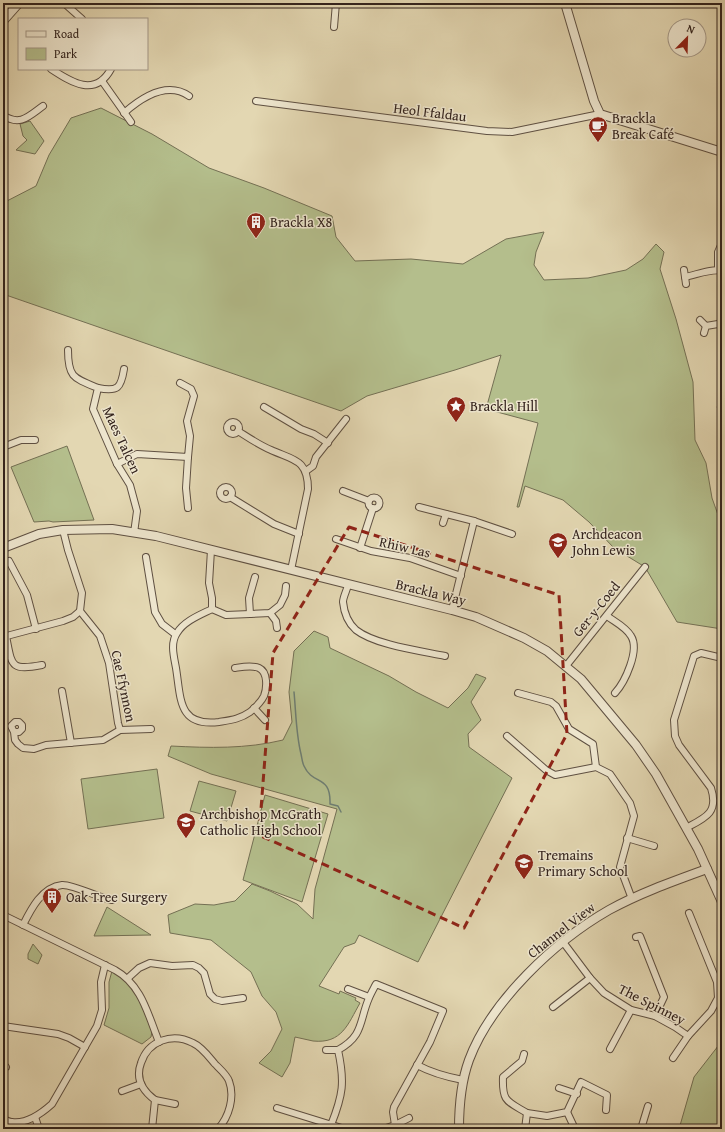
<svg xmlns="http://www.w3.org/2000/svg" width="725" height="1132" font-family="'Gentium Book Plus',serif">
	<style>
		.green { fill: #b4be8c; stroke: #747054 }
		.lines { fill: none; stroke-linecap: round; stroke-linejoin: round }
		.stream { stroke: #6e7e73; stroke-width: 1.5 }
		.minor-casing { stroke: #5f5042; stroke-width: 8 }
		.tertiary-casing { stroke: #5f5042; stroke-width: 10 }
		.minor { stroke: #ede5cd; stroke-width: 6 }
		.tertiary { stroke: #ede5cd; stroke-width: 8 }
		.marked { fill: none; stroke: #8f2418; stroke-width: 3; stroke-dasharray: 8 5; stroke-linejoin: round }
		.labels { text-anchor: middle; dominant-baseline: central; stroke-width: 3; stroke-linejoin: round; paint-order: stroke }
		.street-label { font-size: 14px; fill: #33231d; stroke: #ede5cd }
		.poi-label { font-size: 14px; fill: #33231d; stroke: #ede5cd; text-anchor: start }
	</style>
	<rect width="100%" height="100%" fill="#e3d7b2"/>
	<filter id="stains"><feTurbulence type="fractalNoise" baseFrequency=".005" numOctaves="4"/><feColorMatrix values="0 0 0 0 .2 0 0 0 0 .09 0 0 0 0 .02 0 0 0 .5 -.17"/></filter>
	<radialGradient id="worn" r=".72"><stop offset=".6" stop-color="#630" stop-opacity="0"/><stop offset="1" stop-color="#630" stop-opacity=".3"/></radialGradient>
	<g class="green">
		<polygon points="101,108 152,134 209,168 264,188 332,216 336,237 355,261 411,259 463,264 506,239 544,232 536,252 534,265 544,280 588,278 626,270 643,259 656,244 664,252 660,269 676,319 693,382 695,440 706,463 712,498 722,526 722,629 677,622 645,567 614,548 589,522 563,500 525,486 519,507 517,507 538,423 486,409 501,355 455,370 367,396 341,411 3,294 3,203 36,186 49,155 71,118"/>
		<polygon points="30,121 44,141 35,154 16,150 27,140 23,136 20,124"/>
		<polygon points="67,446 94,520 53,522 49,521 34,522 11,467"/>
		<path d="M314 631 328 637 330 648 389 676 416 692 448 708 468 688 476 674 486 678 471 702 481 720 468 734 469 747 512 778 418 962 359 935 355 943 344 947 319 986 339 994 340 991 356 998 355 1000 360 1003C348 1024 342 1044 313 1041 307 1040 301 1038 295 1037L290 1063 282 1077 259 1063 271 1051 282 1029 276 1012 262 996 251 972 211 940 170 933 168 915 195 904 214 905 235 901 252 884 270 891 297 904 313 919 315 889 337 809 211 774 168 756 171 746C209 748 246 749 283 740L292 722 289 692 294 651Z"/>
		<polygon points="157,769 164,818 88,829 81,779"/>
		<polygon points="199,781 236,791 227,821 190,811"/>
		<polygon points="265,795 328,814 302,902 243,880"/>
		<polygon points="107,907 151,935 94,936"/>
		<polygon points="33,944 42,955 38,964 28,959 28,954"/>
		<path d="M112 971C136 985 142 1007 152 1031L151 1037 142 1044 104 1025 109 1008V982Z"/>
		<polygon points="722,1041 722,1129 679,1129 694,1077"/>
	</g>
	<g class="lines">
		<path class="stream" d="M294 692C296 713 296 734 301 754 302 758 302 762 304 766 313 786 331 774 330 804L338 806 341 812"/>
		<defs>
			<g id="minor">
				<polyline points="64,3 82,19"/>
				<polyline points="334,27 336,3"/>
				<path d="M51 69C71 82 95 98 111 69"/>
				<polyline points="102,81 131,122"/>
				<polyline points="256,101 487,131 512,132 600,114"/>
				<path d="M124 113C141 98 167 81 189 96"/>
				<path d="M3 115C20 127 29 116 43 106"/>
				<polyline points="684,270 686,284"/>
				<polyline points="718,270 718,252 722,243"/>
				<path d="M685 277C696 275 712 268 722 271"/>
				<polyline points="700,320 706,326"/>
				<polyline points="704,333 706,326 718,324 722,321"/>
				<path d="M68 350C68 377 73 378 98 388L93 409 117 464 130 485 137 511 134 533"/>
				<path d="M98 388C118 392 121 388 124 369"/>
				<polyline points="264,407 301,429 314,434 328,443"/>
				<polyline points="721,407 722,406"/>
				<circle cx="233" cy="428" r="6"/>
				<path d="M238 431C249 438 259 445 271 450 293 460 308 459 308 489L291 570"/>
				<polyline points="3,447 21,440 35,440"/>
				<polyline points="117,464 137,454 188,457 190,436 187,421 194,396 191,389 180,383"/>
				<polyline points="306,471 313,466 316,457 346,419"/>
				<circle cx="226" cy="493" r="6"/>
				<polyline points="343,491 369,501"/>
				<polyline points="230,497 274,524 299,534"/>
				<circle cx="374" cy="503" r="5.5"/>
				<polyline points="419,507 474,521 512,534"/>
				<polyline points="188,508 186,488 188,457"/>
				<polyline points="443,523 446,514"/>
				<polyline points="63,530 68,550 82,593 80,611 100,636 109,663 118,723 120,730 151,729"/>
				<polyline points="336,539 371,551 410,558 461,576"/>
				<polyline points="360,548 373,508"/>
				<path d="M211 550 209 583 212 598V609C200 615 184 621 177 633 170 643 174 657 176 668 181 699 178 727 219 722 231 720 240 719 250 712 256 707 261 702 264 696 267 688 268 672 259 668 252 665 242 667 235 668"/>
				<polyline points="146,557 155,612 162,624 175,634"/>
				<polyline points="9,561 27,595 36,629"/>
				<path d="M348 585C347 590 343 597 343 602 344 612 348 623 356 630 375 645 421 651 445 656"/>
				<polyline points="212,609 226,615 270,613 280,605 285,595 286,586"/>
				<polyline points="452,610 474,521"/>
				<polyline points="270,613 276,621 277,628"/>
				<polyline points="250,614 249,598 255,577"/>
				<path d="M607 616C615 622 626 627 631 636 640 650 625 682 615 693"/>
				<path d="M6 636C12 666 10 671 42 665"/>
				<polyline points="3,637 63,621 73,617 80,611"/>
				<polyline points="566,666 645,567"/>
				<polyline points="62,691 71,743"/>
				<polyline points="518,693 551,702 556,706 569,729 593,744 596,767"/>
				<polyline points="254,708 265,720"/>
				<polyline points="14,732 19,732 22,729 22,725 19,722 15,722 11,726 14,732 15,740 18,744 23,748 34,749 46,745 103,740 120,730"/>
				<polyline points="507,736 546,770 555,775 596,767 610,774 630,803 634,816 620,867 632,899"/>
				<path d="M686 828C705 818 719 813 711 788L679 745 675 736 674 720 694 656 701 653 722 658"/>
				<polyline points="627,838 654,846"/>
				<path d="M3 915 115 970C142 985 148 1015 159 1042"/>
				<path d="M23 925C31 909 42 887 62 885 71 884 96 896 107 899L112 900"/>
				<polyline points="636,937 640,936 664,997 655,1016"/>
				<polyline points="563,942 590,978 604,993 631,1010 655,1016 675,1027 688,1036 711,1011 718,998 717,982 689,913"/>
				<polyline points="128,978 139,968 150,963 172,966 193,965 199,968 204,973 210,994 215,999 222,1001 243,998"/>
				<polyline points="348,989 369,997"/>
				<polyline points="553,1007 590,978"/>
				<polyline points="3,1026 58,1034 69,1038 85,1047"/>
				<polyline points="610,1049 631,1010"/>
				<polyline points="326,1050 338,1050"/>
				<path d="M524 1054 522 1061 503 1077C502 1102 507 1101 527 1113"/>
				<polyline points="673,1058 688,1036"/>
				<path d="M417 1065C432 1073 447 1077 463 1080"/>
				<polyline points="3,1068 6,1067"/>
				<polyline points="559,1088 577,1094"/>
				<polyline points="122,1091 141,1084"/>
				<polyline points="155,1100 175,1104"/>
				<polyline points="277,1108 345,1129"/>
				<polyline points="567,1112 575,1129"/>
				<polyline points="35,1117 39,1129"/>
				<path d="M3 1119C6 1120 9 1122 12 1122 26 1124 42 1113 52 1104L97 1026 102 1010 101 982 105 965"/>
				<path d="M331 1125C343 1095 345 1082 338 1050 364 1036 359 1021 369 998 371 993 374 988 376 984L443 1011 430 1042 394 1107 393 1112 395 1125"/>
				<path d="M152 1129 155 1100C143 1091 135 1079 141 1063 148 1041 172 1032 193 1043 202 1047 209 1057 215 1064 220 1069 227 1075 229 1081 235 1097 229 1117 218 1129"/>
				<polyline points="383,1129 395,1125 409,1118"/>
				<polyline points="525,1129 527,1113 547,1116 567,1112 581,1082 607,1095 606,1110"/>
				<polyline points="641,1129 648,1106"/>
			</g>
			<g id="tertiary">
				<polyline points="565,3 594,101 600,114 722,152"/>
				<polyline points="3,21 19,3"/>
				<polyline points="3,548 39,534 63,530 112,529 156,536 452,610 476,617 524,638 547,651 581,679 636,745 656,774 698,849 722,902"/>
				<path d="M459 1129C459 1106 461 1082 469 1060 491 1001 555 941 609 910 640 893 674 881 707 869"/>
			</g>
		</defs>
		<use href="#minor" class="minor-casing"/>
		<use href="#tertiary" class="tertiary-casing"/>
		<use href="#minor" class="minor"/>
		<use href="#tertiary" class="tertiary"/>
	</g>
	<path class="marked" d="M349 527 559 595 567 734 464 928 259 835 273 653Z"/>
	<defs>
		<symbol id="cafe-pin" viewBox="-11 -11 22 30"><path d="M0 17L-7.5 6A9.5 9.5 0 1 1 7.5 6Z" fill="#8f2418" stroke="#ede5cd"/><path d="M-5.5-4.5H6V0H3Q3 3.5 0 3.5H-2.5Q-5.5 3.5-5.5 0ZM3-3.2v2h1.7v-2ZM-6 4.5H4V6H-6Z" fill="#fff"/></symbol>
		<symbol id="building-pin" viewBox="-11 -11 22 30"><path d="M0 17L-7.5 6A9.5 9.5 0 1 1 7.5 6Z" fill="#8f2418" stroke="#ede5cd"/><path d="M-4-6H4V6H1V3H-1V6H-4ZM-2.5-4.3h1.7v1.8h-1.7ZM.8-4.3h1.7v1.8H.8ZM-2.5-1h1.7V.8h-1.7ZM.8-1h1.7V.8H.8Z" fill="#fff"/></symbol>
		<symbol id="sight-pin" viewBox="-11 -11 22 30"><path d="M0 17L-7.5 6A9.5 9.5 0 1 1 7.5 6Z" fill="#8f2418" stroke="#ede5cd"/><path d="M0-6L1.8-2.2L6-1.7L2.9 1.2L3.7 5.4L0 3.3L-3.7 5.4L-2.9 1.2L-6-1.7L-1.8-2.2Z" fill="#fff"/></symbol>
		<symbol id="school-pin" viewBox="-11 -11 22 30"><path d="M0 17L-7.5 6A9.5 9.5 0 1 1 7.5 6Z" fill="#8f2418" stroke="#ede5cd"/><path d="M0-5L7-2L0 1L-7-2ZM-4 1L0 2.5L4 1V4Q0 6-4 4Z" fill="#fff"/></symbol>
	</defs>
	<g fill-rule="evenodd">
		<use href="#cafe-pin" x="587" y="115" width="22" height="30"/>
		<use href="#building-pin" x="245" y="211" width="22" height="30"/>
		<use href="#sight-pin" x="445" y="395" width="22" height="30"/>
		<use href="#school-pin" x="547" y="531" width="22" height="30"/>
		<use href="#school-pin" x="175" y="811" width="22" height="30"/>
		<use href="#school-pin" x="513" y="852" width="22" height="30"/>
		<use href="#building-pin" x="41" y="886" width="22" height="30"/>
	</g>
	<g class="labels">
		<g class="street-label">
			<text transform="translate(430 112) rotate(7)">Heol Ffaldau</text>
			<text transform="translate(122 440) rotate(65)">Maes Talcen</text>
			<text transform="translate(405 547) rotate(13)">Rhiw Las</text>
			<text transform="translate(431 592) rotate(14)">Brackla Way</text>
			<text transform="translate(596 609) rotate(-51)">Ger-y-Coed</text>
			<text transform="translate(124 686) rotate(78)">Cae Ffynnon</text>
			<text transform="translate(561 930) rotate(-38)">Channel View</text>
			<text transform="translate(652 1004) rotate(27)">The Spinney</text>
		</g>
		<g class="poi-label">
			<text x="612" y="118">Brackla<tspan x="612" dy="16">Break Café</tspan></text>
			<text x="270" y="222">Brackla X8</text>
			<text x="470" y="406">Brackla Hill</text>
			<text x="572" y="534">Archdeacon<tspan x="572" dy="16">John Lewis</tspan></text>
			<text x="200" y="814">Archbishop McGrath<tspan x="200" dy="16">Catholic High School</tspan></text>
			<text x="538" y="855">Tremains<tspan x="538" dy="16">Primary School</tspan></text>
			<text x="66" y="897">Oak Tree Surgery</text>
		</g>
	</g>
	<rect width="725" height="1132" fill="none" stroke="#e3d7b2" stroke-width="16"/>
	<rect x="4" y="4" width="717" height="1124" fill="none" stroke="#33231d" stroke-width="2"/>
	<rect x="8" y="8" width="709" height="1116" fill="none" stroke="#33231d"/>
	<rect x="18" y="18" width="130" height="52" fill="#ede5cd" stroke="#a39787"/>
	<rect x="26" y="31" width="20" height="6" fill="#ede5cd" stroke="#a39787"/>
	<text x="54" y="38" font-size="12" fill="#33231d">Road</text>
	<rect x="26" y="48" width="20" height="12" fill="#b4be8c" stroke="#a39787"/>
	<text x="54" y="58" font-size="12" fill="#33231d">Park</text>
	<g transform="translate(687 38) rotate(23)"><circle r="19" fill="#ede5cd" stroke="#a39787"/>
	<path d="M0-3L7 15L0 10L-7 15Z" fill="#8f2418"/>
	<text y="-6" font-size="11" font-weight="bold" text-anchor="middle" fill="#33231d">N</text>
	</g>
	<rect width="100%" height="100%" filter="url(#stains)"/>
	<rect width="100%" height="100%" fill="url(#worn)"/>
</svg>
